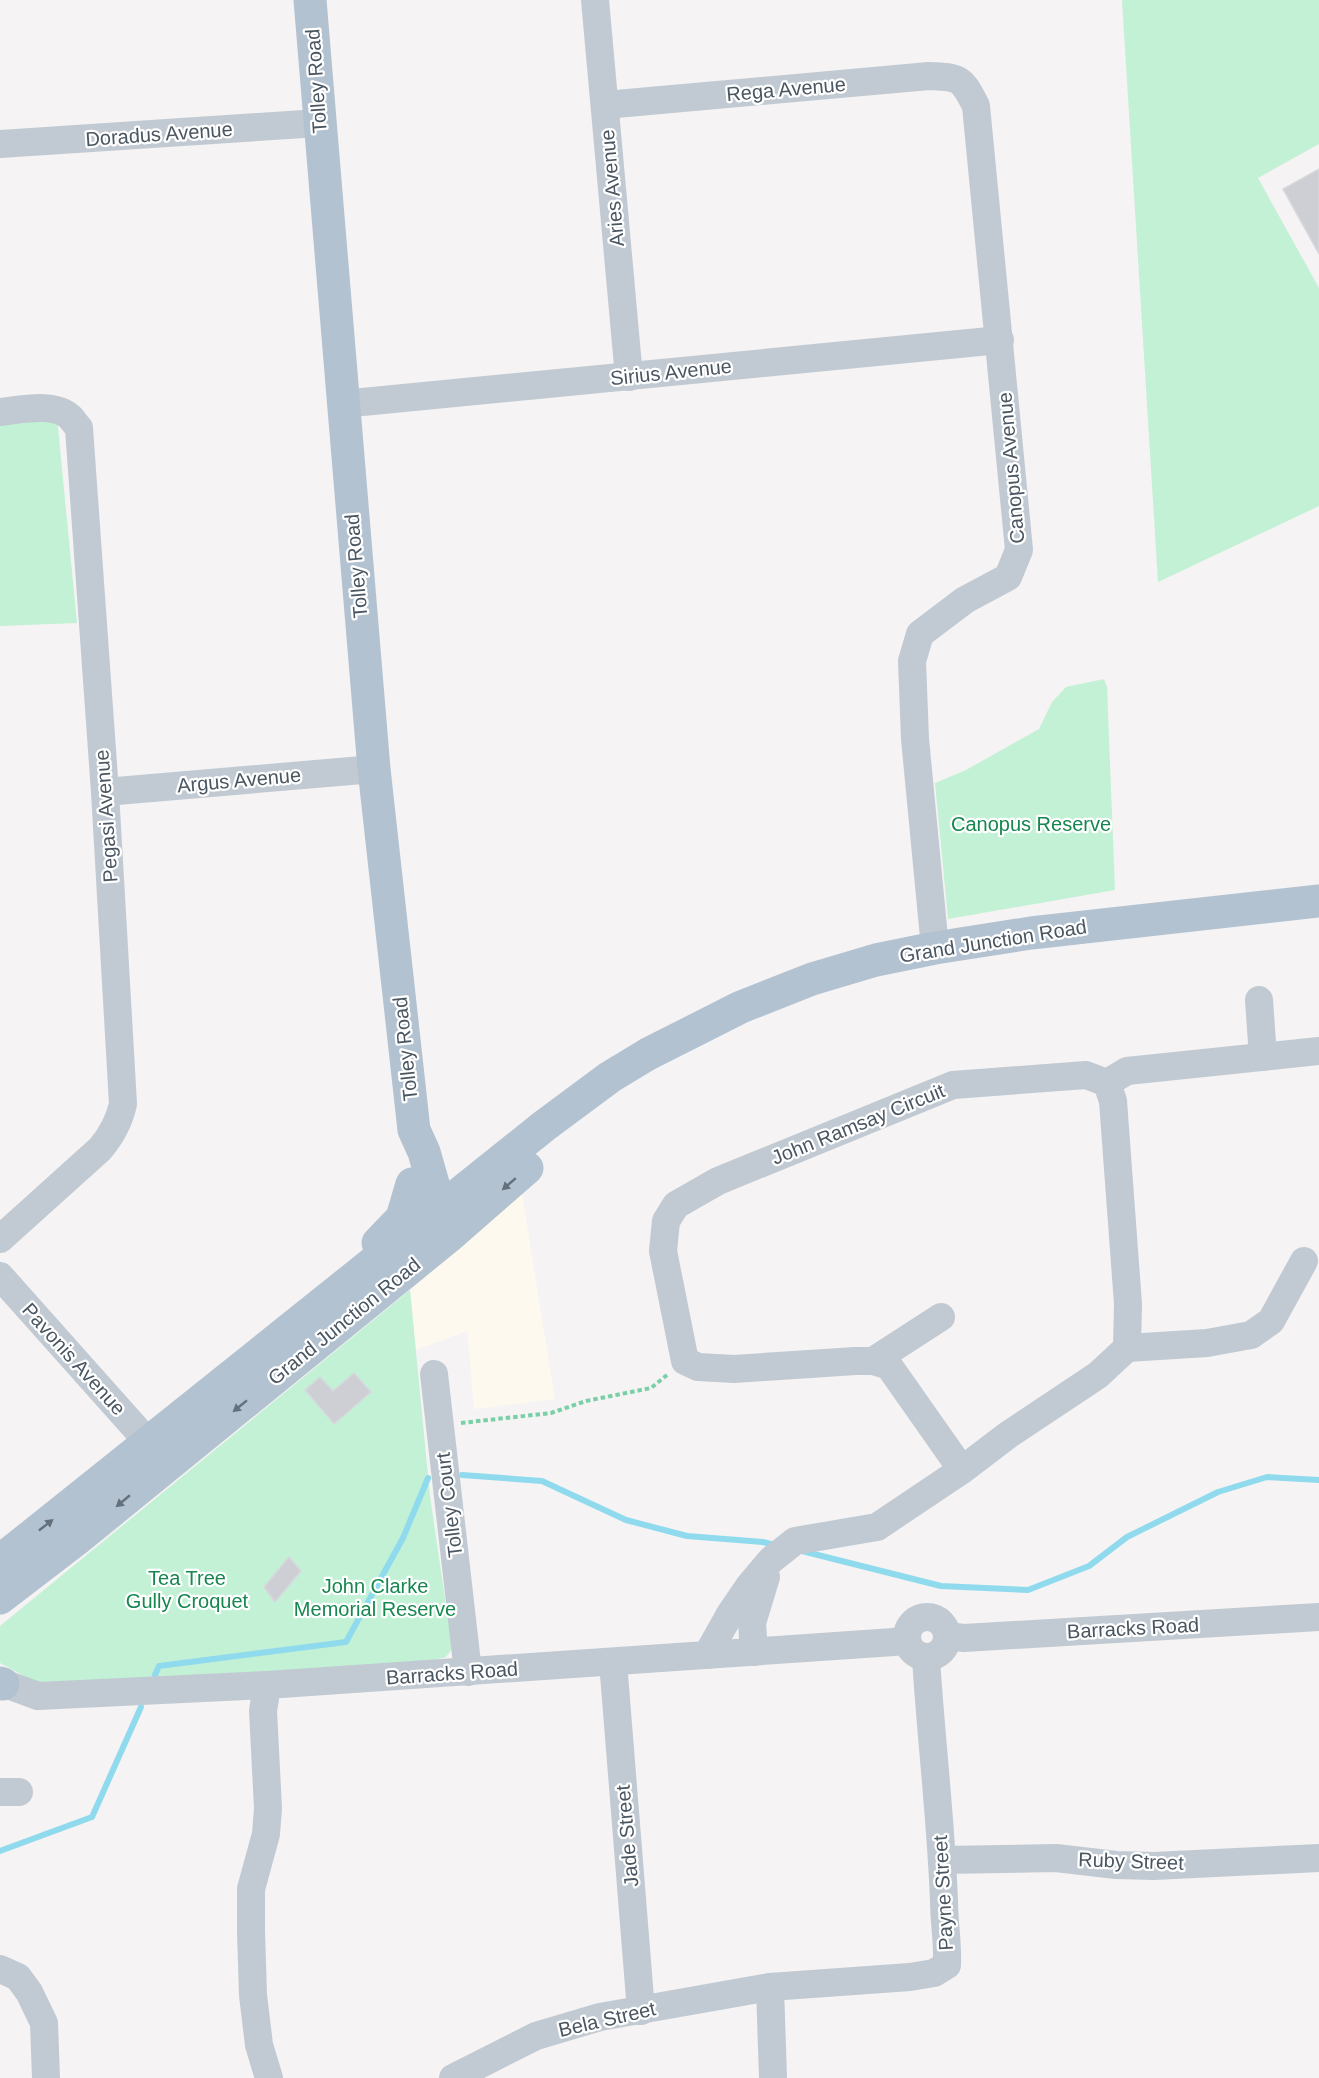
<svg xmlns="http://www.w3.org/2000/svg" width="1319" height="2078" font-family="Arial,sans-serif">
	<style>
		.commercial { fill: #fdf9ef }
		.green { fill: #c3f1d5 }
		.lines { fill: none; stroke-linecap: round; stroke-linejoin: round }
		.stream { stroke: #90daee; stroke-width: 6 }
		.building { fill: #cdcfd5; stroke: #d7d9de; stroke-width: 1.5 }
		.path { stroke: #7ad0a6; stroke-width: 4; stroke-dasharray: 4.5 3; stroke-linecap: butt }
		.minor { stroke: #c1cad2; stroke-width: 28 }
		.major { stroke: #b3c2d1; stroke-width: 33 }
		.oneway { fill: #64717d }
		.labels { text-anchor: middle; dominant-baseline: central; stroke-width: 4.5; stroke-linejoin: round; paint-order: stroke }
		.street-label { font-size: 20px; fill: #4a5661; stroke: #fff }
		.park-label { font-size: 20px; fill: #17864f; stroke: #fff }
	</style>
	<rect width="100%" height="100%" fill="#f5f3f3"/>
	<polygon class="commercial" points="522,1194 555,1399 474,1409 467,1331 416,1350 410,1290"/>
	<g class="green">
		<polygon points="1122,0 1319,0 1319,144 1258,178 1319,288 1319,506 1158,582"/>
		<polygon points="57,417 77,623 0,626 0,421"/>
		<polygon points="1104,679 1107,687 1115,890 948,919 935,783 966,770 1039,729 1052,702 1066,687"/>
		<polygon points="410,1290 430,1496 448,1619 456,1643 446,1657 421,1663 41,1685 0,1663 0,1626"/>
	</g>
	<g class="lines">
		<g class="stream">
			<polyline points="462,1475 542,1481 626,1520 687,1536 763,1542 775,1545"/>
			<polyline points="802,1551 941,1586 1028,1590 1089,1566 1127,1537 1218,1492 1267,1477 1319,1480"/>
			<polyline points="155,1675 159,1666 346,1642 403,1538 428,1478"/>
			<polyline points="0,1851 92,1817 141,1707"/>
		</g>
	</g>
	<g class="building">
		<polygon points="1319,169 1319,254 1283,189"/>
		<polygon points="354,1373 371,1392 334,1424 305,1390 320,1377 333,1391"/>
		<polygon points="289,1557 301,1571 275,1602 264,1587"/>
	</g>
	<g class="lines">
		<polyline class="path" points="461,1423 551,1413 586,1401 651,1388 667,1375"/>
		<g class="minor">
			<polyline points="595,0 629,377"/>
			<path d="M605 105 929 76C960 77 962 78 976 106L1019 550 1008 577 965 600 920 634 912 661 915 739 935 948"/>
			<polyline points="0,144 319,123"/>
			<polyline points="342,404 1000,340"/>
			<path d="M0 412C20 410 54 402 70 417 73 420 76 425 79 428L105 792 123 1104C119 1122 112 1135 100 1149L0 1239"/>
			<polyline points="105,792 374,769"/>
			<polyline points="1259,1000 1263,1057"/>
			<polyline points="1107,1083 1127,1071 1319,1051"/>
			<polyline points="0,1276 148,1442"/>
			<polyline points="1127,1348 1207,1343 1251,1335 1271,1321 1304,1261"/>
			<polyline points="873,1361 941,1317"/>
			<polyline points="434,1374 468,1672"/>
			<circle cx="927" cy="1637" r="20"/>
			<polyline points="947,1636 964,1638 1319,1617"/>
			<polyline points="754,1652 752,1623 766,1577"/>
			<polyline points="707,1655 730,1614 749,1586 771,1560 795,1541 877,1527 962,1470 1008,1435 1098,1375 1127,1348 1128,1304 1113,1101 1107,1083 1086,1075 953,1085 718,1181 676,1205 666,1221 663,1251 685,1361 698,1367 734,1369 855,1361 873,1361 889,1366 962,1470"/>
			<polyline points="613,1662 641,2011"/>
			<polyline points="0,1682 38,1696 267,1685 894,1642 907,1639"/>
			<polyline points="267,1685 263,1711 268,1808 266,1834 251,1889 251,1931 253,1995 259,2045 269,2078"/>
			<polyline points="0,1792 19,1792"/>
			<polyline points="942,1860 1056,1858 1116,1865 1154,1866 1319,1858"/>
			<polyline points="0,1969 18,1977 29,1992 44,2023 46,2078"/>
			<polyline points="453,2078 536,2036 600,2017 770,1987"/>
			<path d="M773 2078 770 1987 910 1977 934 1973 947 1965C948 1943 944 1922 944 1901 941 1820 931 1739 926 1658"/>
		</g>
		<g class="major">
			<polyline points="310,0 374,769 414,1130 424,1152 436,1194 434,1215"/>
			<polyline points="378,1243 402,1218 412,1184"/>
			<polyline points="0,1561 544,1126 610,1077 648,1054 741,1007 812,979 876,960 935,948 1031,933 1319,901"/>
			<polyline points="0,1598 77,1539 448,1237 527,1168"/>
			<polyline points="0,1683 3,1684"/>
		</g>
	</g>
	<defs><path id="oneway-solid" d="M-6-.8H1V-3.2L6.5 0L1 3.2V.8H-6Z" transform="scale(1.5)"/></defs>
	<g class="oneway">
		<use href="#oneway-solid" transform="translate(509 1184) rotate(139)"/>
		<use href="#oneway-solid" transform="translate(240 1406) rotate(141)"/>
		<use href="#oneway-solid" transform="translate(123 1501) rotate(140)"/>
		<use href="#oneway-solid" transform="translate(46 1525) rotate(-38)"/>
	</g>
	<g class="labels">
		<g class="street-label">
			<text transform="translate(316 81) rotate(-94)">Tolley Road</text>
			<text transform="translate(786 89) rotate(-5)">Rega Avenue</text>
			<text transform="translate(159 134) rotate(-4)">Doradus Avenue</text>
			<text transform="translate(612 188) rotate(-95)">Aries Avenue</text>
			<text transform="translate(671 372) rotate(-6)">Sirius Avenue</text>
			<text transform="translate(1011 468) rotate(-95)">Canopus Avenue</text>
			<text transform="translate(356 566) rotate(-95)">Tolley Road</text>
			<text transform="translate(239 780) rotate(-5)">Argus Avenue</text>
			<text transform="translate(106 816) rotate(-94)">Pegasi Avenue</text>
			<text transform="translate(993 941) rotate(-9)">Grand Junction Road</text>
			<text transform="translate(405 1049) rotate(-96)">Tolley Road</text>
			<text transform="translate(858 1124) rotate(-22)">John Ramsay Circuit</text>
			<text transform="translate(344 1321) rotate(-39)">Grand Junction Road</text>
			<text transform="translate(74 1359) rotate(48)">Pavonis Avenue</text>
			<text transform="translate(449 1505) rotate(-97)">Tolley Court</text>
			<text transform="translate(1133 1628) rotate(-3)">Barracks Road</text>
			<text transform="translate(452 1673) rotate(-4)">Barracks Road</text>
			<text transform="translate(627 1836) rotate(-95)">Jade Street</text>
			<text transform="translate(1131 1861) rotate(2)">Ruby Street</text>
			<text transform="translate(943 1893) rotate(-93)">Payne Street</text>
			<text transform="translate(607 2019) rotate(-13)">Bela Street</text>
		</g>
		<g class="park-label">
			<text x="1031" y="824">Canopus Reserve</text>
			<text x="187" y="1578">Tea Tree<tspan x="187" dy="23">Gully Croquet</tspan></text>
			<text x="375" y="1586">John Clarke<tspan x="375" dy="23">Memorial Reserve</tspan></text>
		</g>
	</g>
</svg>
